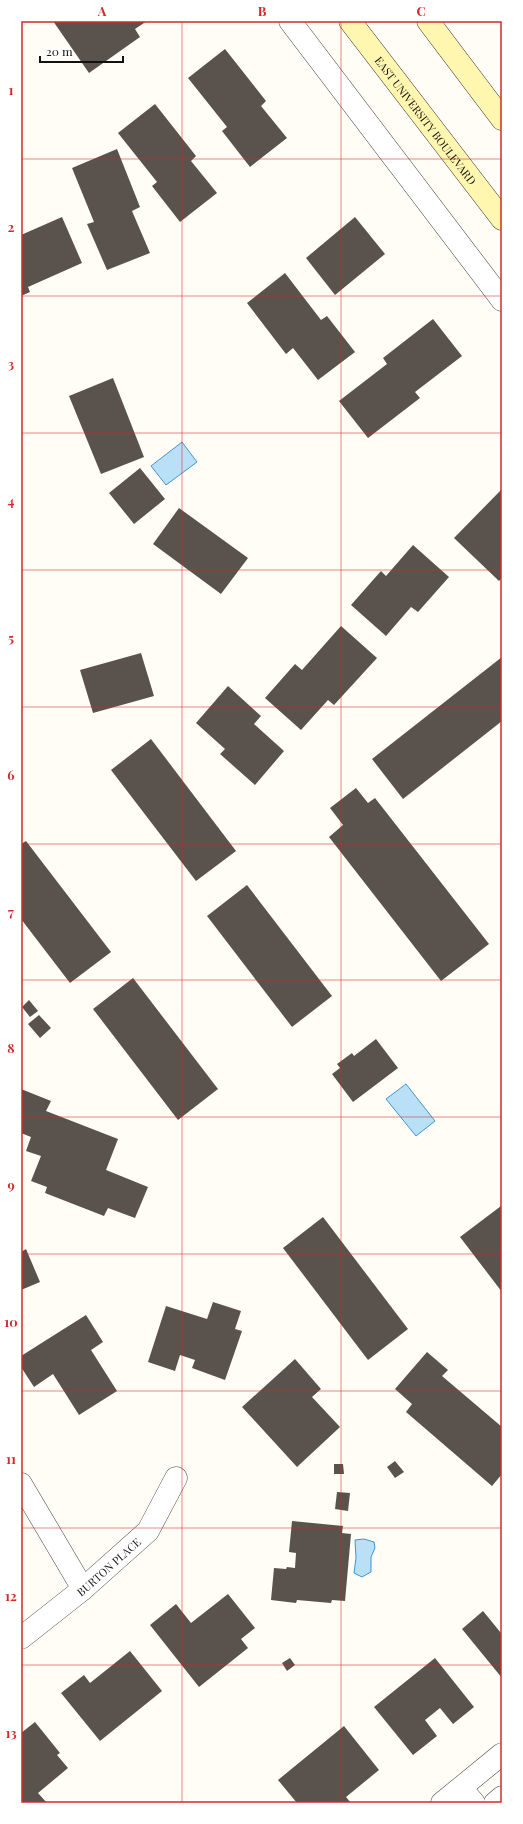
<svg xmlns="http://www.w3.org/2000/svg" width="523" height="1824" font-family="'Playfair Display',serif">
	<style>
		.water { fill: #b9e0f7; stroke: #3f96cf }
		.building { fill: #5a524d }
		.lines { fill: none; stroke-linecap: round; stroke-linejoin: round }
		.street-casing { stroke: #444; stroke-width: 23 }
		.secondary-casing { stroke: #333; stroke-width: 23 }
		.street { stroke: #fff; stroke-width: 22 }
		.secondary { stroke: #fff6b0; stroke-width: 22 }
		.grid { fill: none; stroke: #d62828; stroke-width: 1; stroke-opacity: 0.55 }
		.labels { text-anchor: middle; dominant-baseline: central; stroke-width: 4; stroke-linejoin: round; paint-order: stroke }
		.street-label { font-size: 11px; fill: #111; stroke: #fff }
		.neatline { fill: none; stroke: #d62828; stroke-width: 1.5 }
		.grid-label { font-size: 13px; text-anchor: middle; font-weight: bold; fill: #d62828 }
	</style>
	<rect width="100%" height="100%" fill="#fffdf5"/>
	<g class="water">
		<polygon points="182,442 197,462 166,485 151,466"/>
		<polygon points="406,1084 435,1121 416,1136 386,1099"/>
		<polygon points="364,1539 374,1542 375,1548 371,1557 371,1572 362,1577 354,1573 356,1558 355,1540"/>
	</g>
	<g class="building">
		<polygon points="53,21 147,21 135,29 140,37 89,73"/>
		<polygon points="225,49 266,101 261,106 287,138 250,167 222,131 227,127 188,78"/>
		<polygon points="155,104 196,156 191,161 217,193 180,222 152,186 157,182 118,133"/>
		<polygon points="117,149 140,207 132,211 150,253 107,270 87,224 94,222 72,168"/>
		<polygon points="62,217 82,263 28,287 30,292 21,296 21,235"/>
		<polygon points="355,217 385,254 335,295 306,258"/>
		<polygon points="285,273 321,320 327,316 355,352 318,380 293,348 286,354 247,303"/>
		<polygon points="433,319 462,356 415,392 420,398 368,438 339,401 387,364 383,358"/>
		<polygon points="113,378 144,457 101,474 69,396"/>
		<polygon points="140,468 165,499 134,524 109,493"/>
		<polygon points="502,489 502,578 499,581 454,538"/>
		<polygon points="179,508 248,558 221,594 153,544"/>
		<polygon points="413,545 449,577 418,612 411,607 386,636 351,605 381,571 386,576"/>
		<polygon points="341,626 377,658 334,705 328,700 301,730 265,698 295,664 302,670"/>
		<polygon points="141,653 154,696 93,713 80,670"/>
		<polygon points="502,657 502,721 403,799 372,759"/>
		<polygon points="228,686 261,716 254,724 284,751 255,785 220,754 225,749 196,723"/>
		<polygon points="151,739 236,851 196,881 111,770"/>
		<polygon points="356,788 368,803 375,798 489,944 441,981 329,837 343,825 330,808"/>
		<polygon points="26,841 111,952 70,983 21,919 21,844"/>
		<polygon points="247,885 332,996 292,1027 207,916"/>
		<polygon points="133,978 218,1089 178,1120 93,1009"/>
		<polygon points="29,1000 38,1011 30,1017 22,1007"/>
		<polygon points="39,1015 51,1028 40,1038 28,1024"/>
		<polygon points="376,1039 398,1068 353,1102 332,1074 340,1068 337,1064 352,1053 354,1056"/>
		<polygon points="21,1089 51,1101 46,1111 118,1139 106,1170 148,1187 135,1218 108,1208 104,1216 45,1193 47,1187 31,1181 41,1156 26,1151 31,1137 21,1133"/>
		<polygon points="501,1206 502,1207 502,1292 460,1237"/>
		<polygon points="323,1217 408,1329 368,1360 283,1248"/>
		<polygon points="26,1249 40,1282 21,1290 21,1252"/>
		<polygon points="213,1302 241,1311 235,1329 242,1331 225,1380 192,1368 195,1360 180,1355 175,1371 148,1362 166,1306 207,1319"/>
		<polygon points="86,1315 103,1342 91,1350 117,1391 79,1415 53,1374 34,1387 21,1367 21,1356"/>
		<polygon points="427,1352 448,1370 442,1376 502,1427 502,1474 492,1486 406,1412 412,1404 395,1389"/>
		<polygon points="295,1359 321,1389 312,1397 340,1427 297,1467 242,1407"/>
		<polygon points="395,1461 404,1472 395,1478 387,1467"/>
		<polygon points="334,1464 343,1464 344,1474 334,1474"/>
		<polygon points="337,1492 350,1493 348,1511 335,1509"/>
		<polygon points="292,1521 343,1526 342,1533 351,1534 345,1601 332,1600 331,1603 297,1600 296,1603 271,1600 274,1568 286,1569 287,1567 295,1568 296,1553 289,1552"/>
		<polygon points="228,1594 255,1628 241,1639 248,1648 199,1687 150,1625 176,1604 191,1623"/>
		<polygon points="483,1611 501,1633 502,1632 502,1678 462,1629"/>
		<polygon points="130,1651 162,1691 100,1741 61,1693 84,1675 90,1683"/>
		<polygon points="290,1658 295,1665 287,1671 282,1663"/>
		<polygon points="435,1658 474,1707 453,1724 440,1708 425,1720 437,1736 413,1755 374,1707"/>
		<polygon points="35,1722 60,1753 57,1755 68,1768 38,1793 47,1803 21,1803 21,1733"/>
		<polygon points="344,1726 379,1770 346,1797 351,1803 297,1803 278,1780"/>
	</g>
	<g class="lines">
		<defs>
			<g id="street">
				<polyline points="290,21 502,300"/>
				<polyline points="21,1484 83,1589"/>
				<path id="s1" d="M21 1638 83 1589 148 1531 176 1478"/>
				<polyline points="461,1788 474,1803"/>
				<polyline points="442,1803 502,1754"/>
				<polyline points="495,1803 502,1797"/>
			</g>
			<g id="secondary">
				<path id="s2" d="M350 21 502 219"/>
				<polyline points="428,21 502,119"/>
			</g>
		</defs>
		<use href="#street" class="street-casing"/>
		<use href="#secondary" class="secondary-casing"/>
		<use href="#street" class="street"/>
		<use href="#secondary" class="secondary"/>
	</g>
	<path class="grid" d="M182 21V1803M341 21V1803M21 159H502M21 296H502M21 433H502M21 570H502M21 707H502M21 844H502M21 980H502M21 1117H502M21 1254H502M21 1391H502M21 1528H502M21 1665H502"/>
	<g class="labels">
		<g class="street-label">
			<text stroke="none"><textPath href="#s2" startOffset="125">EAST UNIVERSITY BOULEVARD</textPath></text>
			<text stroke="none"><textPath href="#s1" startOffset="113">BURTON PLACE</textPath></text>
		</g>
	</g>
	<rect width="523" height="1824" fill="none" stroke="#ffffff" stroke-width="44"/>
	<path d="M40 56v6h83v-6" fill="none" stroke="#111111" stroke-width="2"/>
	<text x="46" y="56" font-size="12" fill="#111111" stroke="#ffffff" stroke-width="3" paint-order="stroke">20 m</text>
	<rect x="22" y="22" width="479" height="1780" class="neatline"/>
	<g class="grid-label">
		<text x="102" y="16">A</text>
		<text x="262" y="16">B</text>
		<text x="421" y="16">C</text>
		<text x="11" y="95">1</text>
		<text x="11" y="232">2</text>
		<text x="11" y="369">3</text>
		<text x="11" y="506">4</text>
		<text x="11" y="643">5</text>
		<text x="11" y="780">6</text>
		<text x="11" y="917">7</text>
		<text x="11" y="1053">8</text>
		<text x="11" y="1190">9</text>
		<text x="11" y="1327">10</text>
		<text x="11" y="1464">11</text>
		<text x="11" y="1601">12</text>
		<text x="11" y="1738">13</text>
	</g>
</svg>
